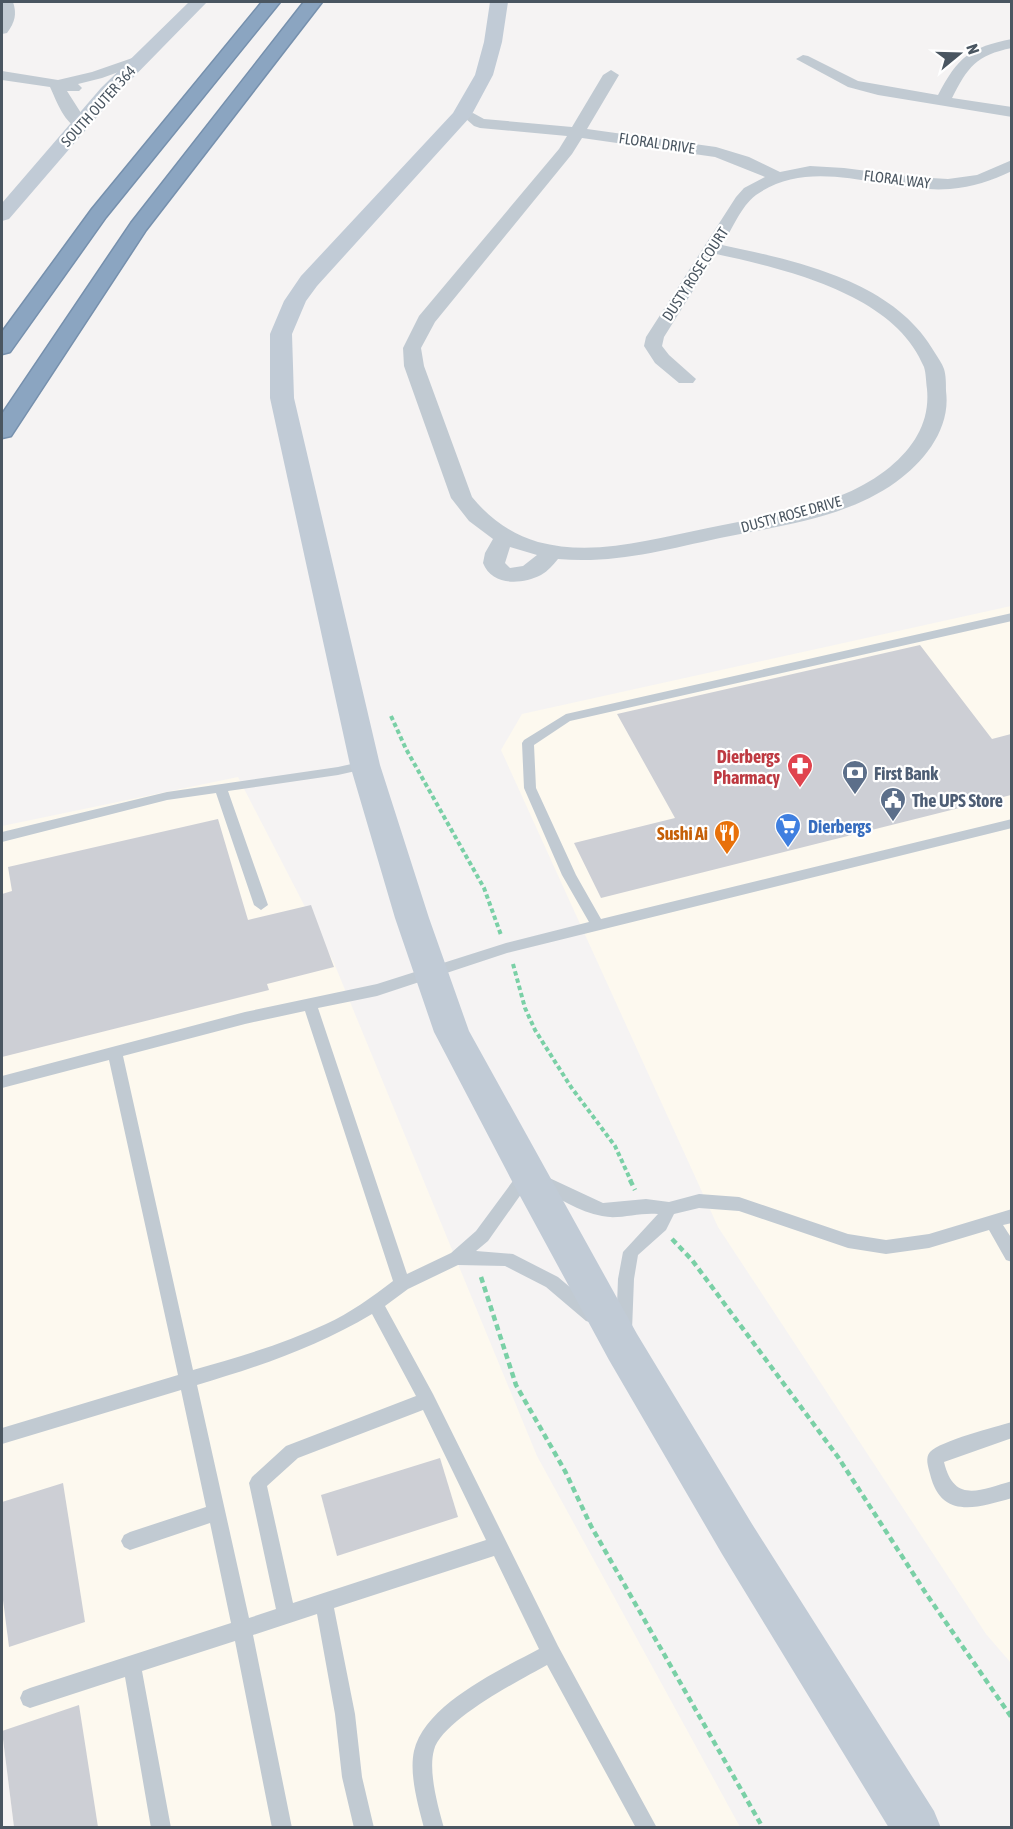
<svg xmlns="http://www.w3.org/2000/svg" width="1013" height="1829" font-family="'Asap Condensed',sans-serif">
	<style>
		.commercial { fill: #fdf9ef }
		.building { fill: #cdcfd5 }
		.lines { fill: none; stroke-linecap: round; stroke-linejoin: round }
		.highway-casing { stroke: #7690ad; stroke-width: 3 }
		.path-far1 { stroke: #7ad0a6; stroke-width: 4; stroke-dasharray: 4.5 3; stroke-linecap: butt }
		.path { stroke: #7ad0a6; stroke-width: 4.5; stroke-dasharray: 6 4; stroke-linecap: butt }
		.lane { fill: #c1cad2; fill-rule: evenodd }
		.street { fill: #c1cad2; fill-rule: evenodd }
		.secondary { fill: #c1cbd6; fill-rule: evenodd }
		.highway { fill: #8ba5c1; fill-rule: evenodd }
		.labels { text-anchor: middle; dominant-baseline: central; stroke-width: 4.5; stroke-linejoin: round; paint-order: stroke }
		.far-street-label { font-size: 15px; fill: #4a5661; stroke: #fff }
		.health-label { font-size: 18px; font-weight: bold; fill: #be3a42; stroke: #fff; text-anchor: end }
		.service-label { font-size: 18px; font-weight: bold; fill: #4e5e75; stroke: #fff; text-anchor: start }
		.shop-label { font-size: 18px; font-weight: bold; fill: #366cbe; stroke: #fff; text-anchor: start }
		.food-label { font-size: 18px; font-weight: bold; fill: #c56008; stroke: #fff; text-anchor: end }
	</style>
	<rect width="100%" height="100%" fill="#f5f3f3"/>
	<g class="commercial">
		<polygon points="1011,606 1011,1663 986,1634 718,1227 501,750 522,714"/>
		<polygon points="238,777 334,963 537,1456 740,1827 14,1827 2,1731 2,826"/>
	</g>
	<g class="building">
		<polygon points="920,645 992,739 1011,734 1011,795 601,898 574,843 675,818 617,714"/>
		<polygon points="218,819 248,920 311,905 334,967 267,984 269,990 2,1057 2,894 12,891 8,867"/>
		<polygon points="440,1458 458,1517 337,1556 321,1495"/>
		<polygon points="63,1483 85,1622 9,1647 2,1592 2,1502"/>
		<polygon points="79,1705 98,1827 14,1827 2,1731"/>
	</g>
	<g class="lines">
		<defs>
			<g id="highway">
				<polygon points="262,2 280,2 106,217 10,352 2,354 2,332 92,209"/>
				<polygon points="304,2 322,2 146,230 11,436 2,438 2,414 131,223"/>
			</g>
		</defs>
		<use href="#highway" class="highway-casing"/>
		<g class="path-far1">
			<polyline points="391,716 406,749 484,888 501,935"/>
			<polyline points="513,964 525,1008 535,1030 571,1087 615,1146 631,1181"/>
		</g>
		<g class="path">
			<polyline points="630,1180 635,1190"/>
			<polyline points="672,1239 692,1260 838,1457 927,1595 1012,1718"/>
			<polyline points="481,1277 516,1385 565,1471 591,1526 763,1828"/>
		</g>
		<g class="lane">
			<path d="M1012 613V621L570 721 534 745 536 788 576 875 601 919 1012 819V828L507 953 377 996 318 1008 407 1274 451 1253 476 1231 521 1170 526 1168 531 1170 534 1175 531 1180 488 1241 476 1251 513 1254 558 1277 598 1311 600 1316 598 1321 592 1323 586 1321 546 1287 505 1266 458 1265 408 1289 385 1306 433 1394 558 1646 657 1828H636L547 1665C520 1680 442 1720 434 1750 428 1771 438 1807 444 1828H424C418 1805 409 1774 414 1751 425 1704 500 1670 539 1649L494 1556 334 1608 355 1714 362 1777 374 1828H354L342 1777 335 1714 317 1614 253 1635 292 1828H272L235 1641 142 1671 171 1828H151L125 1677 30 1708 23 1705 20 1698 23 1691 30 1688 231 1623 210 1523 130 1550 124 1547 121 1541 124 1535 130 1532 206 1507 181 1390 2 1444V1428L178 1375 109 1060 2 1088V1076L245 1012 377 984 506 943 589 922 562 875 524 788 522 743 524 740 566 714ZM305 1011 393 1281C372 1297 350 1313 326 1324 284 1344 238 1357 193 1370L123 1056 245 1024ZM372 1314 416 1396 286 1446 252 1477 249 1483 276 1609 249 1618 197 1385C258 1367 317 1347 372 1314ZM423 1410 486 1540 293 1603 267 1486 298 1458Z"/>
			<polygon points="365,761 371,765 369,768 338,775 228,791 268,905 261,910 254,905 216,793 167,800 2,842 2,832 167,792 338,767"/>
			<path d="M543 1175 603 1203 646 1199 669 1202 699 1194 739 1197 848 1234 886 1240 929 1234 1012 1209V1223L1003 1225 1012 1239V1262L1006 1260 989 1230 929 1248 886 1254 848 1248 739 1211 699 1208 674 1214 666 1230 638 1255 634 1279 632 1330 630 1335 624 1338 618 1335 616 1330 618 1279 623 1252 658 1214C639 1212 619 1220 602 1216 579 1212 557 1197 538 1187L535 1182 538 1177Z"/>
			<path d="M1012 1422V1438L944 1462C954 1504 980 1490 1012 1481V1498C977 1508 941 1520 930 1474 928 1466 925 1458 930 1452 940 1441 995 1427 1012 1422Z"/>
		</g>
		<g class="street">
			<path d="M2 2H13C17 14 15 22 7 33L2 34Z"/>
			<path d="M1012 39V48C976 55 968 67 952 98L1012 107V117L878 95 848 87 796 59 803 55 808 56 858 81 938 95C958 57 970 47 1012 39Z"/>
			<path d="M141 55 148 59 146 62 102 78 78 84 82 88 79 91H67L88 124 80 129C65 125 56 100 50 87L2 80V71L58 80 92 72Z"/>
			<path d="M611 70 619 75 587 129 716 147 749 157 780 172 810 166 844 168 914 177 948 179 977 175 1012 160V171C991 181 973 187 950 189 886 194 814 154 756 195 741 206 732 230 722 245 797 261 895 281 935 353 938 358 942 363 944 369 946 375 946 384 946 391 951 428 925 461 896 482 846 518 779 526 720 538 664 550 615 564 558 559 553 565 548 571 541 575 521 585 492 586 483 563L485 553 493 539 469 521 451 498 404 366 403 348 419 316 559 149 567 136 480 128 474 126 465 118 467 115 473 113 484 119 572 127 603 75ZM582 138 715 157 765 177 744 188 736 197 646 337 644 346 655 363 679 383H693L696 379 669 355 662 346 664 337 716 254C785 269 895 294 924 367 926 373 926 382 927 389 930 421 915 446 890 467 840 508 769 515 708 528 652 539 595 557 538 542 511 534 490 519 472 497L424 366 421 348 435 322 572 154ZM510 547 537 555 523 566 510 568 505 563Z"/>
		</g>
		<g class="secondary">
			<polygon points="189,2 207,2 115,96 9,219 2,221 2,203 101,88"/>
			<polygon points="490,2 508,2 502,42 493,75 471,116 317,286 306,301 292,334 294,398 380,765 429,918 469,1031 637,1334 752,1524 934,1811 941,1828 889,1828 722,1554 609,1360 514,1185 434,1032 395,918 350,765 270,398 270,334 284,301 301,276 453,113 475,75 484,42"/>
		</g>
		<use href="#highway" class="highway"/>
	</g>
	<defs>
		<symbol id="pharmacy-pin" viewBox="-11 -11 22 30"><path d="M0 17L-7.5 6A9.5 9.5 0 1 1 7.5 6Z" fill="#e0444e" stroke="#fff"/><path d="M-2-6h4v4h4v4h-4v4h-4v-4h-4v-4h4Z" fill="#fff"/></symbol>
		<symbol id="bank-pin" viewBox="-11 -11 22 30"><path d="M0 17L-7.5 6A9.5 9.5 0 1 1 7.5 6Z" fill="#5c6f8a" stroke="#fff"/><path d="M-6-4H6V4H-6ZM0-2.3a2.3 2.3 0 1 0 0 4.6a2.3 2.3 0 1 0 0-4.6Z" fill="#fff"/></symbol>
		<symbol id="civic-pin" viewBox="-11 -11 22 30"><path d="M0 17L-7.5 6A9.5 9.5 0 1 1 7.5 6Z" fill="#5c6f8a" stroke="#fff"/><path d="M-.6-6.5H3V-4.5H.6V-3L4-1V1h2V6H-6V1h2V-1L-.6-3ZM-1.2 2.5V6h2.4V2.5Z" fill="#fff"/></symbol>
		<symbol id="supermarket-pin" viewBox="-11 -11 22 30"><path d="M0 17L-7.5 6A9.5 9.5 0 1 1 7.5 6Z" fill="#3f7fe0" stroke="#fff"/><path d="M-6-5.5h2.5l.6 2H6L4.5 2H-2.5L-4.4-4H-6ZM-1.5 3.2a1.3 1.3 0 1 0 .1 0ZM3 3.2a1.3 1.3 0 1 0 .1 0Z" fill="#fff"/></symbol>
		<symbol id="restaurant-pin" viewBox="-11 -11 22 30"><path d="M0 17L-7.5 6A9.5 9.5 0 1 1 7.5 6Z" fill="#e8710a" stroke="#fff"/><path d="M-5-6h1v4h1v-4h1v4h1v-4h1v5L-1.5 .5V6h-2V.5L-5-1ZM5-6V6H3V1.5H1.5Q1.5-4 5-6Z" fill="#fff"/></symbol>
	</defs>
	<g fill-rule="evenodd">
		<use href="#pharmacy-pin" x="785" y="751" width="30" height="40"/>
		<use href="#bank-pin" x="840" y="758" width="30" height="40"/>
		<use href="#civic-pin" x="878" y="785" width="30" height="40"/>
		<use href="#supermarket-pin" x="773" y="811" width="30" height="40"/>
		<use href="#restaurant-pin" x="712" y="818" width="30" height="40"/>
	</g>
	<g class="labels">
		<g class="far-street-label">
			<text transform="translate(98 106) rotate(-48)">SOUTH OUTER 364</text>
			<text transform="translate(657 143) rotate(8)">FLORAL DRIVE</text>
			<text transform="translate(897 179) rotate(7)">FLORAL WAY</text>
			<text transform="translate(695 274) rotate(-57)">DUSTY ROSE COURT</text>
			<text transform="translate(791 514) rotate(-15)">DUSTY ROSE DRIVE</text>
		</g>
		<g class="health-label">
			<text x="780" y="756">Dierbergs<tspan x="780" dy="21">Pharmacy</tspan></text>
		</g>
		<g class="service-label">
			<text x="874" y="773">First Bank</text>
			<text x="912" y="800">The UPS Store</text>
		</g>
		<g class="shop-label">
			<text x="808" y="826">Dierbergs</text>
		</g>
		<g class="food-label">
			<text x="708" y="833">Sushi Ai</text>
		</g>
	</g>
	<rect width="1013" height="1829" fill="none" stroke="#4a5661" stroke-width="6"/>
	<g transform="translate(959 54) rotate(71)" stroke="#ffffff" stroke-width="4.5" paint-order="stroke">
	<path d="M0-4.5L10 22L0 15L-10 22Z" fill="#4a5661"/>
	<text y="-9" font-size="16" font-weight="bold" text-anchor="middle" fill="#4a5661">N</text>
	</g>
</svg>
